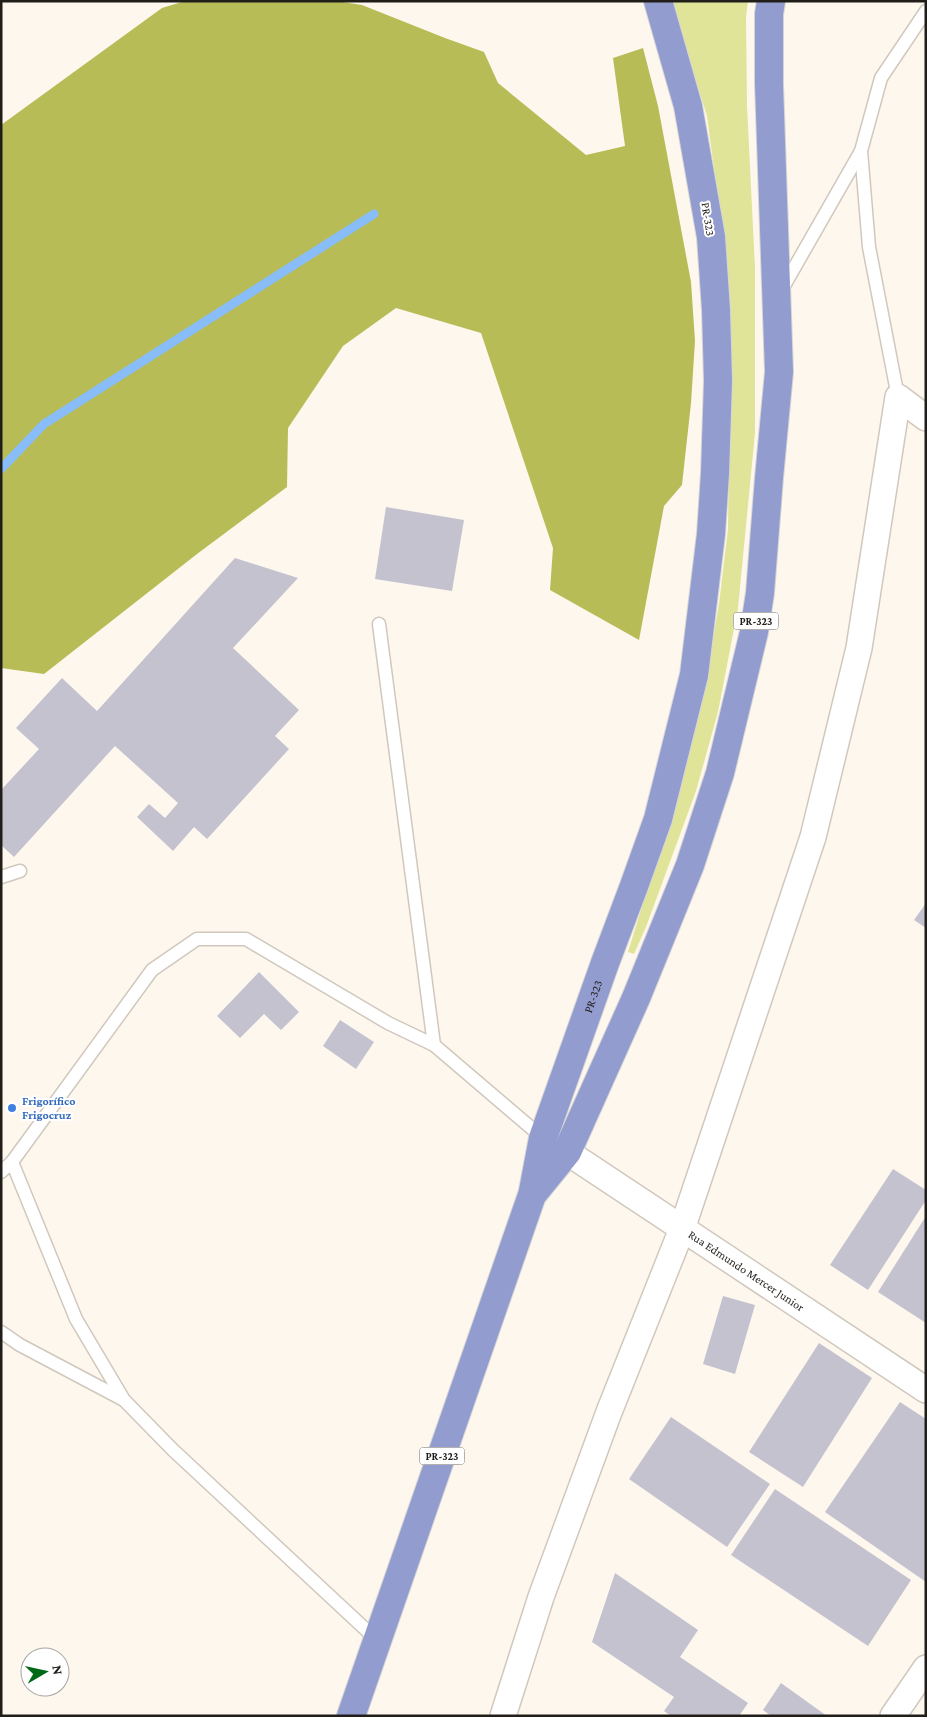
<svg xmlns="http://www.w3.org/2000/svg" width="927" height="1717" font-family="'Crimson Pro',serif">
	<style>
		.green { fill: #dfe498 }
		.forest { fill: #b8bc56 }
		.lines { fill: none; stroke-linecap: round; stroke-linejoin: round }
		.stream { stroke: #89bdf8; stroke-width: 9 }
		.building { fill: #c4c2cf }
		.service-casing { stroke: #d0c8bd; stroke-width: 15 }
		.minor-casing { stroke: #d0c8bd; stroke-width: 28 }
		.trunk-casing { stroke: #d7d6d6; stroke-width: 30 }
		.service { stroke: #fff; stroke-width: 12 }
		.minor { stroke: #fff; stroke-width: 25 }
		.trunk { stroke: #929cce; stroke-width: 28 }
		.shop-dot { fill: #3f7fe0; stroke: #fff; stroke-width: 2 }
		.labels { text-anchor: middle; dominant-baseline: central; stroke-width: 4; stroke-linejoin: round; paint-order: stroke }
		.shield { fill: #fff; stroke: #64625f; stroke-width: 1 }
		.shield-label { font-size: 11px; font-weight: bold; fill: #211e1a }
		.street-label { font-size: 12px; fill: #211e1a; stroke: #fff }
		.shop-label { font-size: 12px; font-weight: bold; fill: #366cbe; stroke: #fff; text-anchor: start }
	</style>
	<rect width="100%" height="100%" fill="#fef7ee"/>
	<polygon class="green" points="671,1 748,1 746,17 747,106 755,268 755,433 738,608 718,712 696,791 646,927 634,954 628,952 680,783 700,711 719,604 728,529 730,364 727,267 707,116"/>
	<polygon class="forest" points="185,1 336,1 362,5 445,38 484,52 498,83 586,155 625,146 613,58 643,48 658,106 691,282 695,341 691,403 682,485 664,506 639,640 550,590 553,548 481,333 396,308 343,346 288,428 287,487 197,554 44,674 1,668 1,125 162,8"/>
	<g class="lines">
		<polyline class="stream" points="1,469 44,424 374,214"/>
	</g>
	<g class="building">
		<polygon points="386,507 464,520 452,591 375,579"/>
		<polygon points="235,558 298,578 233,648 299,710 275,736 289,749 207,839 194,827 173,851 137,817 149,804 165,818 178,803 115,746 14,857 1,845 1,788 2,789 39,749 16,728 62,678 97,711"/>
		<polygon points="926,903 926,928 914,920"/>
		<polygon points="259,972 299,1012 281,1030 264,1014 240,1038 217,1016"/>
		<polygon points="340,1020 374,1042 356,1069 323,1046"/>
		<polygon points="893,1169 926,1190 926,1200 868,1290 830,1265"/>
		<polygon points="926,1216 926,1323 878,1292"/>
		<polygon points="723,1296 755,1305 735,1374 703,1364"/>
		<polygon points="819,1343 872,1378 803,1487 749,1452"/>
		<polygon points="900,1402 926,1419 926,1582 825,1512"/>
		<polygon points="671,1417 770,1484 727,1547 629,1479"/>
		<polygon points="775,1489 911,1580 868,1646 731,1555"/>
		<polygon points="615,1573 698,1630 680,1657 748,1703 739,1716 671,1716 664,1711 674,1697 592,1642"/>
		<polygon points="781,1683 827,1716 771,1716 763,1710"/>
	</g>
	<g class="lines">
		<defs>
			<g id="service">
				<polyline points="781,291 861,151"/>
				<polyline points="898,397 869,247 861,151 881,78 926,11"/>
				<polyline points="379,624 434,1045 543,1138"/>
				<polyline points="1,877 20,871"/>
				<polyline points="12,1162 76,1319 124,1400 173,1450 377,1640"/>
				<polyline points="1,1172 12,1162 152,970 197,939 246,939 388,1023 434,1045"/>
				<polyline points="1,1332 20,1345 124,1400"/>
			</g>
			<g id="minor">
				<path id="s1" d="M567 1152 926 1390"/>
				<polyline points="503,1716 541,1597 609,1412 682,1229 813,837 859,648 898,397 926,418"/>
				<polyline points="893,1716 926,1668"/>
			</g>
			<g id="trunk">
				<path id="s2" d="M533 1191 543 1138 605 963 634 886 658 819 694 675 711 534 715 473 718 381 716 310 711 237 688 106 658 1"/>
				<polyline points="351,1716 532,1195 567,1152 636,998 671,912 690,865 720,773 754,632 760,593 769,478 779,372 769,84 769,14 771,1"/>
			</g>
		</defs>
		<use href="#service" class="service-casing"/>
		<use href="#minor" class="minor-casing"/>
		<use href="#trunk" class="trunk-casing"/>
		<use href="#service" class="service"/>
		<use href="#minor" class="minor"/>
		<use href="#trunk" class="trunk"/>
	</g>
	<circle class="shop-dot" cx="12" cy="1108" r="5"/>
	<g class="labels">
		<g class="shield">
			<rect x="733.5" y="612.5" width="45" height="17" rx="4"/>
			<rect x="419.5" y="1447.5" width="45" height="17" rx="4"/>
		</g>
		<g class="shield-label">
			<text x="756" y="621">PR-323</text>
			<text x="442" y="1456">PR-323</text>
		</g>
		<g class="street-label">
			<text transform="translate(708 219) rotate(81)">PR-323</text>
			<text stroke="none"><textPath href="#s2" startOffset="204">PR-323</textPath></text>
			<text stroke="none"><textPath href="#s1" startOffset="215">Rua Edmundo Mercer Junior</textPath></text>
		</g>
		<g class="shop-label">
			<text x="22" y="1101">Frigorífico<tspan x="22" dy="14">Frigocruz</tspan></text>
		</g>
	</g>
	<rect width="927" height="1717" fill="none" stroke="#211e1a" stroke-width="5"/>
	<g transform="translate(45 1672) rotate(81)"><circle r="24" fill="#ffffff" stroke="#a6a5a3"/>
	<path d="M0-4L9 19L0 12L-9 19Z" fill="#006917"/>
	<text y="-8" font-size="14" font-weight="bold" text-anchor="middle" fill="#211e1a">N</text>
	</g>
</svg>
